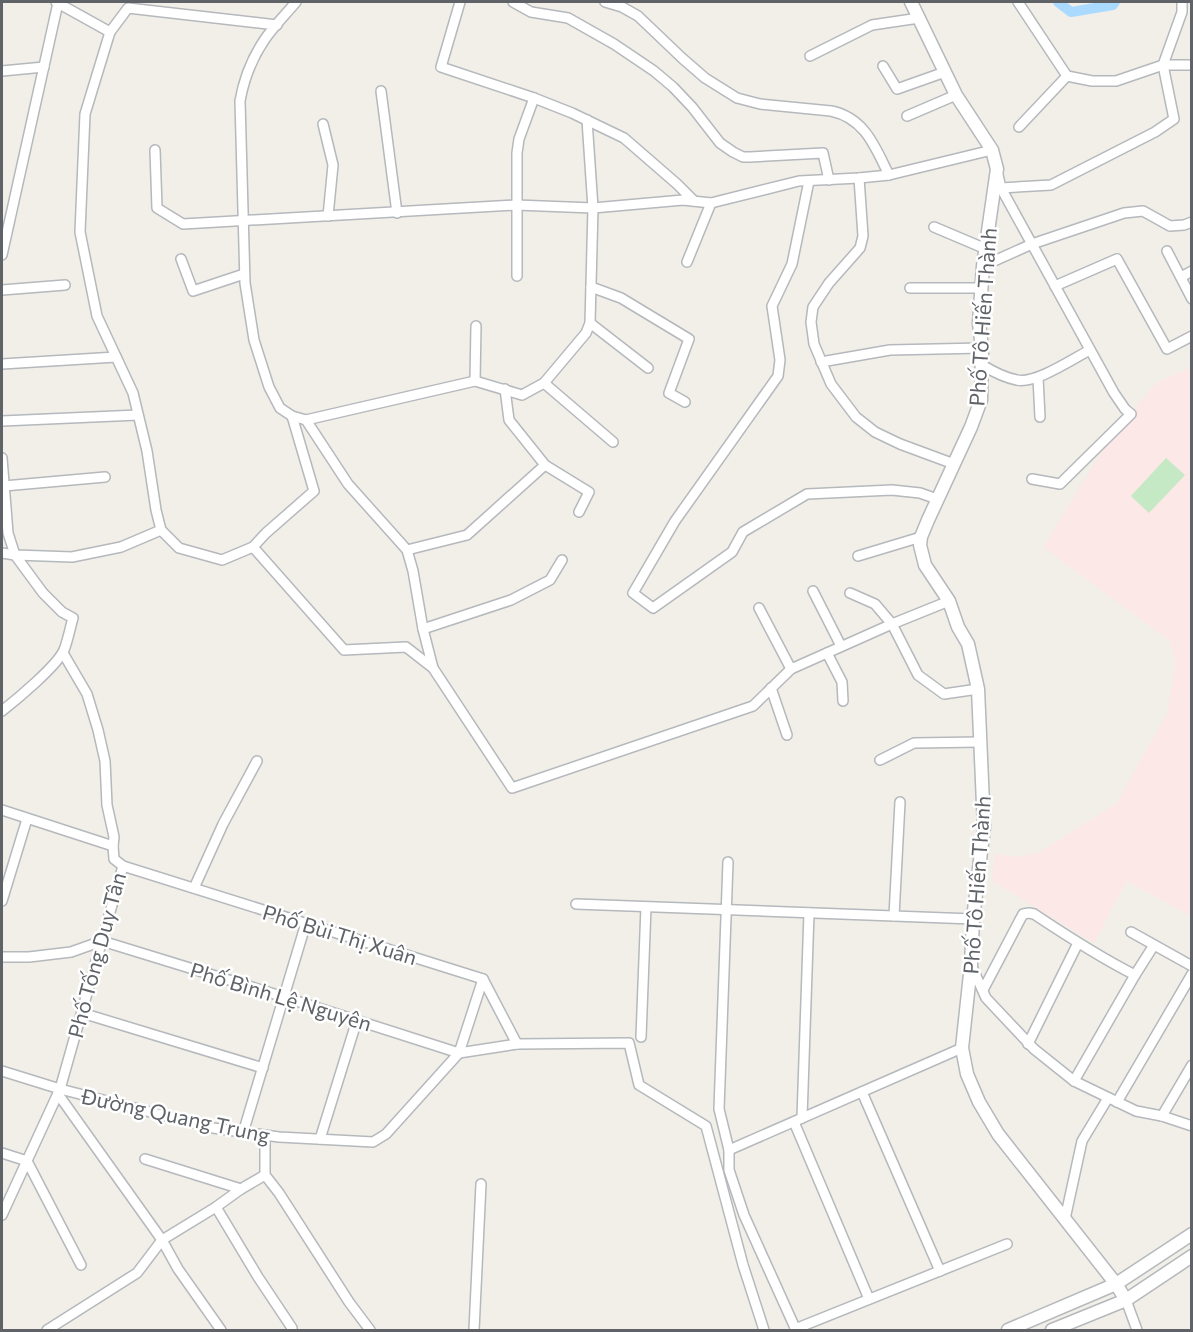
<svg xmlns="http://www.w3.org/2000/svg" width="1193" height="1332" font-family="Commissioner,sans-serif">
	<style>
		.medical { fill: #fce8e6 }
		.green { fill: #c5e8c5 }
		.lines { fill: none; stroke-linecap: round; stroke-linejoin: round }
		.canal { stroke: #aadaff; stroke-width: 10 }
		.minor-casing { stroke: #b5b8bc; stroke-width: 12 }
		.tertiary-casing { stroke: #b5b8bc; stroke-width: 15 }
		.minor { stroke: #fff; stroke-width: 9 }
		.tertiary { stroke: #fff; stroke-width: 12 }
		.labels { text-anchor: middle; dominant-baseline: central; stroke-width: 5; stroke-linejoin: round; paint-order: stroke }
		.street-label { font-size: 21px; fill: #5f6368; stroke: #fff }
	</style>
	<rect width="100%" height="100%" fill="#f1efe8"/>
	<polygon class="medical" points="1191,367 1191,916 1127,881 1094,943 992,881 995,854 1017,857 1040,852 1117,803 1167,713 1176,663 1170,641 1043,547 1111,437 1156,383"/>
	<polygon class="green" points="1166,458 1185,475 1149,513 1131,496"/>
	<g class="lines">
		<polyline class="canal" points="1058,2 1071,12 1113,5 1115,2"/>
		<defs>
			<g id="minor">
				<polyline points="56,2 110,32"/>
				<path d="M296 2C286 14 274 26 265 39 252 58 244 78 240 101L245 283 254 340 269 387 280 408 292 416 306 420 348 484 407 550 413 571 423 629 433 668"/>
				<polyline points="460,2 441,67 534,98 572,113 624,138 677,184 694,201"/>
				<polyline points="513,2 531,12 568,18 614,44 654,71 673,87 692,107 720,143 733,152 743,157 750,157 823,153 829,180"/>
				<path d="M605 2 622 7 638 16 682 58 705 78 737 98 760 104 831 111C865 118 875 147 889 175"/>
				<polyline points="1018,2 1067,76 1019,127"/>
				<polyline points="277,25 128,8 110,32 85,114 80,232 97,316 133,393 147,451 156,510 161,530 179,548 222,560 253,547 266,533 314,491 292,416"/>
				<polyline points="810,56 872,25 919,18"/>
				<polyline points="883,66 897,89 945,72"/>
				<polyline points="2,71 44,67"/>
				<polyline points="1067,76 1092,81 1116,81 1163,65 1192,65"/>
				<polyline points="381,91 397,213"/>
				<polyline points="907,116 956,95"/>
				<polyline points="323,124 333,165 328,216"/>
				<polyline points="155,150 157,208 183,224 516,205 593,208 683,200 711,203 799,181 859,178 889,175 992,150"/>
				<polyline points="998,175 1001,188 1114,393 1125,409 1131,414 1060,484 1032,479"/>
				<polyline points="859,178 863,236 860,248 829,283 813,307 811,322 814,344 831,384 856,417 875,432 900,444 954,464"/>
				<polyline points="809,181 792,264 772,306 780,360 778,376 675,521 633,593 653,608 732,552 743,532 807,494 892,490 920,493 937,499"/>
				<polyline points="1001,188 1051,185 1155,132 1174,119 1163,65 1182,12 1182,2"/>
				<polyline points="934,227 986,249"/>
				<polyline points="1167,251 1192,299"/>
				<polyline points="2,255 58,3"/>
				<polyline points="181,259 193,291 244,274"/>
				<polyline points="687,262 711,203"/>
				<polyline points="983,266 1032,244 1124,213 1143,211 1170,226 1184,225 1192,222"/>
				<polyline points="517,276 517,153 519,139 534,98"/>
				<polyline points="1181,277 1192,271"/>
				<polyline points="1055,286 1117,259 1167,349 1192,336"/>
				<polyline points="591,287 621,298 689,339 669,393 685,402"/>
				<polyline points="910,288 982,288"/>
				<polyline points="2,290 65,285"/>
				<polyline points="590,323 648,368"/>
				<polyline points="821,362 890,350 982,348"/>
				<polyline points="2,364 116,357"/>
				<path d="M982 365C992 371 1005 378 1017 380 1036 384 1072 359 1090 350"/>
				<polyline points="1038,378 1040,417"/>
				<polyline points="475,381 476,326"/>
				<polyline points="544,383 613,442"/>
				<polyline points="505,389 509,420 545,465 589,492 579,512"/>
				<polyline points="306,420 475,381 522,395 544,383 586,333 590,323 593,208 587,120"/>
				<polyline points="2,421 138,415"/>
				<path d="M2 458 8 533 15 555 43 593 62 612 73 618C70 628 68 640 64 650 57 666 16 700 2 711"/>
				<polyline points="4,486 105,477"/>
				<polyline points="253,547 344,650 406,647 433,668 512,788 753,706 791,669 892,624 949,601"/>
				<polyline points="407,550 467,535 545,465"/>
				<polyline points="2,553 15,555 72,557 121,547 161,530"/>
				<polyline points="858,556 921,537"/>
				<polyline points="813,591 841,646"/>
				<polyline points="850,593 875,604 892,624 918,675 944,694 978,689"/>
				<polyline points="759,608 791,669"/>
				<polyline points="423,629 511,600 550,580 562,560"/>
				<polyline points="827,653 842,682 843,701"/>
				<polyline points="771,688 787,735"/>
				<polyline points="880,760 914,743 981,742"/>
				<polyline points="2,810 113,846"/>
				<polyline points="728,862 719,1109 729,1150 729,1170 744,1215 796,1330"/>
				<polyline points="194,888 223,824 257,761"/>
				<polyline points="2,901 27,819"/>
				<polyline points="576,904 973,919"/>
				<polyline points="894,916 900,802"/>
				<polyline points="1131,932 1192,966"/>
				<polyline points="2,957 29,957 71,952 102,941 284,997 459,1053 517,1044 629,1043 639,1085 706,1126 743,1265 764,1330"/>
				<polyline points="972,967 986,998 1034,1049 1074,1081 1136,1111 1162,1116 1192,1126"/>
				<polyline points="483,979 517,1044"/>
				<path d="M983 990 1023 914 1029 913 1034 914C1067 936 1099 957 1135 975"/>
				<polyline points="82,1013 263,1068"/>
				<polyline points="641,1037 646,907"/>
				<polyline points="1028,1044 1078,943"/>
				<polyline points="2,1071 60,1089 213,1128 279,1137 373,1142 386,1134 459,1053 483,979 123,866 114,859 113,846 114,837 107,805 105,761 98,730 87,694 63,653"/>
				<polyline points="1074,1081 1135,975 1154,945"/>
				<polyline points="862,1092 940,1271"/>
				<polyline points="58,1094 162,1240 178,1269 221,1330"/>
				<polyline points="1117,1102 1192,974"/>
				<polyline points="1162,1116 1192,1065"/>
				<polyline points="802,1118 809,913"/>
				<polyline points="794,1122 869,1299"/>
				<polyline points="243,1133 306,923"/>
				<polyline points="265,1136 265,1175 279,1193 349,1302 370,1330"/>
				<polyline points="320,1139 357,1020"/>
				<polyline points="729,1150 962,1048"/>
				<polyline points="2,1153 27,1161 81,1265"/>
				<polyline points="145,1159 241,1189 216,1207 258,1277 292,1328"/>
				<polyline points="241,1189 265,1175"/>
				<polyline points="2,1215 60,1089 123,866"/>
				<polyline points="1065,1219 1082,1141 1108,1098"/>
				<polyline points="1126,1300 1137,1330"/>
				<polyline points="795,1329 1007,1244"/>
				<polyline points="47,1330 137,1273 162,1240 216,1207"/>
				<polyline points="474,1330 481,1184"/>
			</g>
			<g id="tertiary">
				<polyline points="911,2 956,95 992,150 997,169 983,266 979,323 982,348 981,400 971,427 928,520 921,537 920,545 925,565 949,601 958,627 968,644 978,689 984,827 973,919 971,965 962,1048 967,1074 979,1102 998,1134 1116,1284 1126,1300"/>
				<polyline points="1008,1330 1116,1284 1192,1234"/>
				<polyline points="1052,1330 1126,1300 1192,1256"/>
			</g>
		</defs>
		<use href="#minor" class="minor-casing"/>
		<use href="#tertiary" class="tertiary-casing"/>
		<use href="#minor" class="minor"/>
		<use href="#tertiary" class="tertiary"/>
	</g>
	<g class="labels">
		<g class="street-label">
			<text transform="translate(982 317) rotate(-86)">Phố Tô Hiến Thành</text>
			<text transform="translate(976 885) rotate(-86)">Phố Tô Hiến Thành</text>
			<text transform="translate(340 934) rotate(17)">Phố Bùi Thị Xuân</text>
			<text transform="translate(96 955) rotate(-75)">Phố Tống Duy Tân</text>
			<text transform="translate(281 996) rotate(17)">Phố Bình Lệ Nguyên</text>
			<text transform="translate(176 1115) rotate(12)">Đường Quang Trung</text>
		</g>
	</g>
	<rect width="1193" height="1332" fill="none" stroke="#5f6368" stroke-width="6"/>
</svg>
